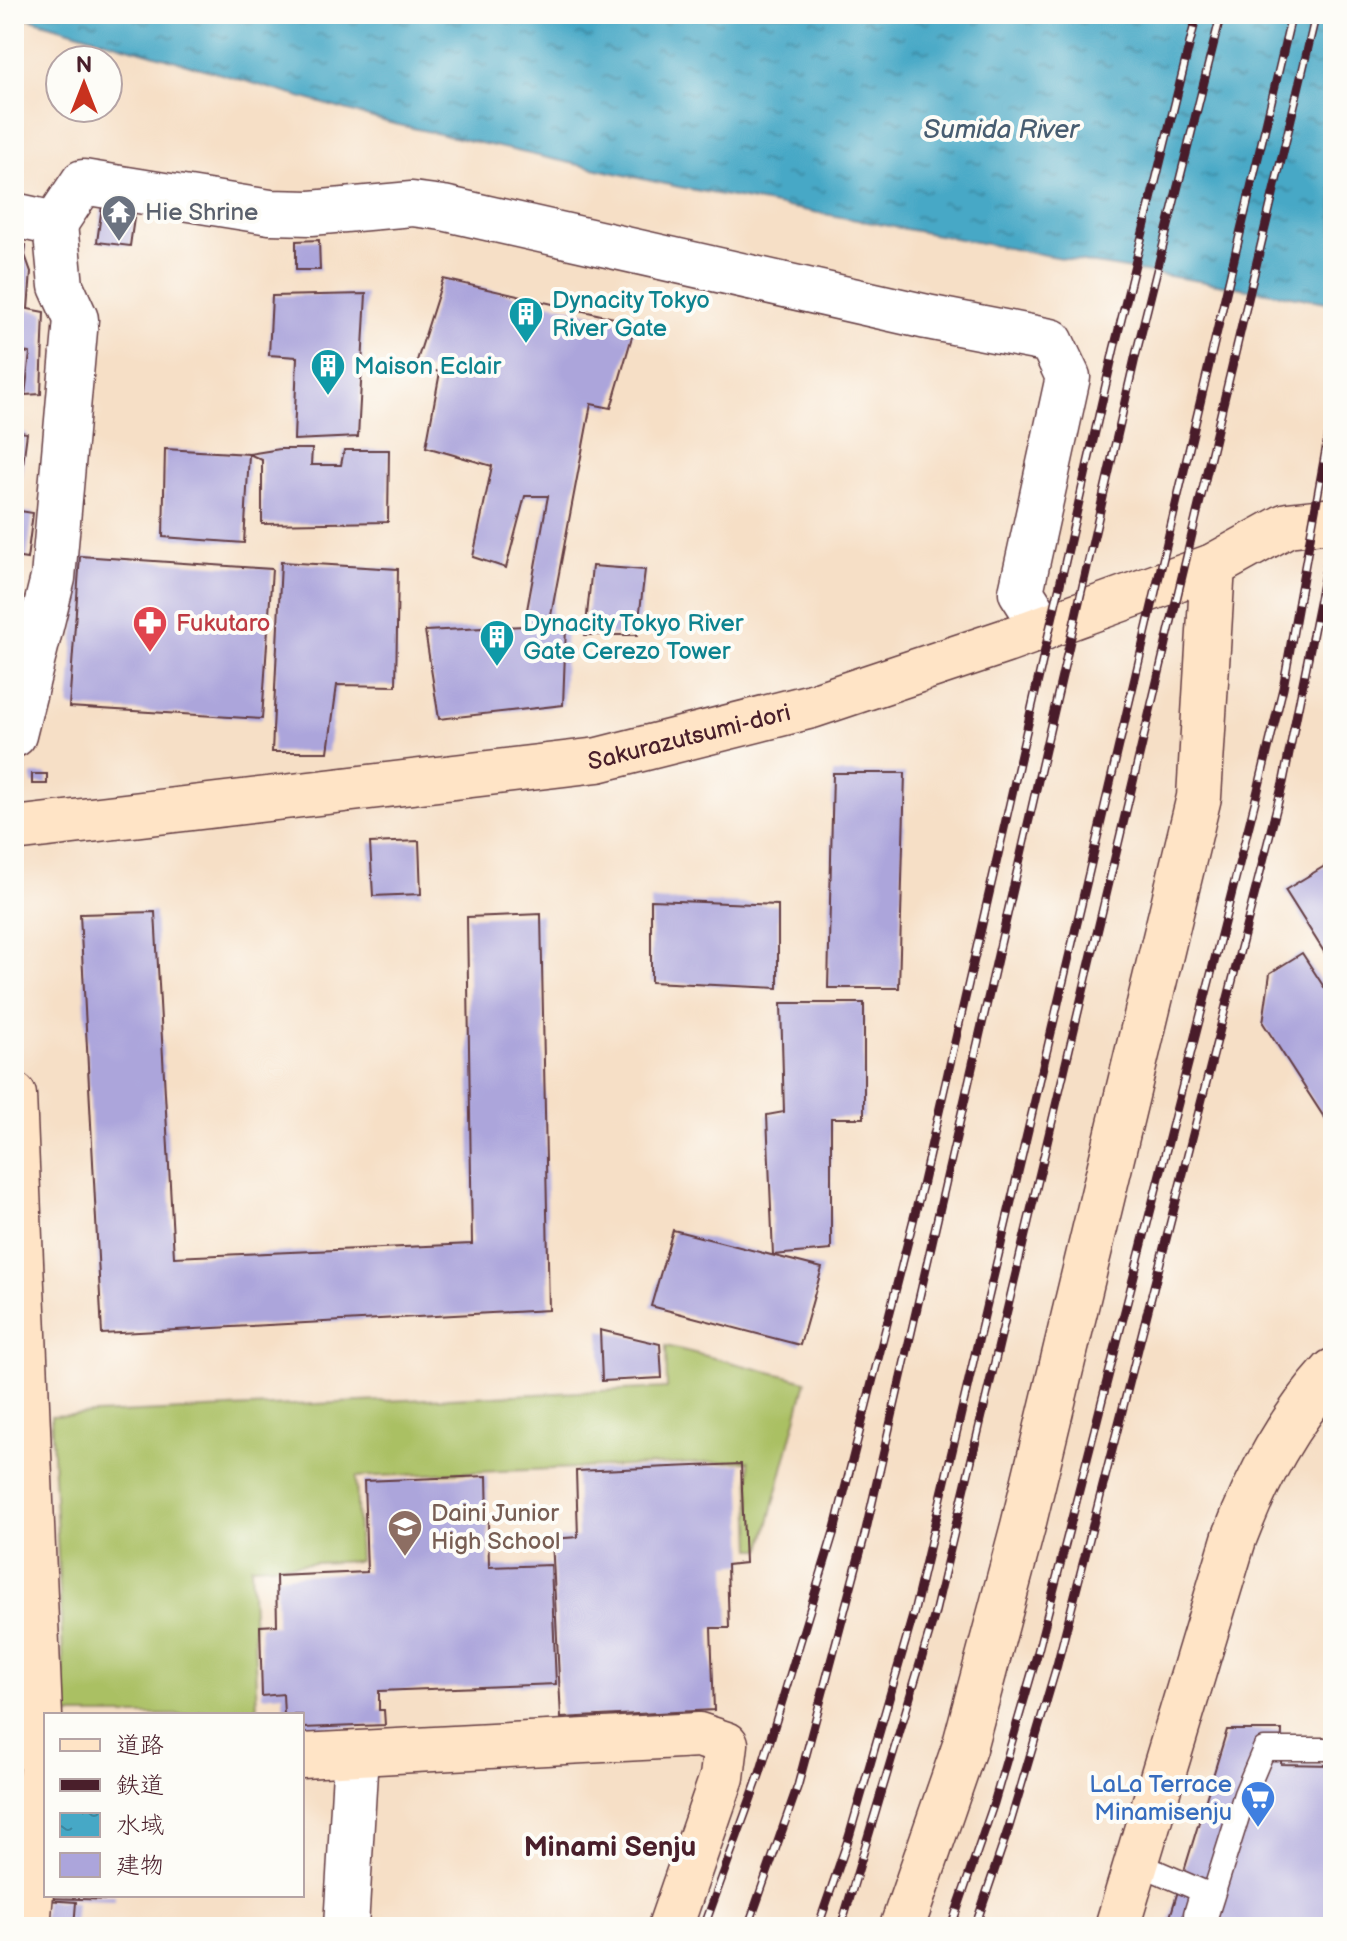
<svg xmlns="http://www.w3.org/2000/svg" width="1347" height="1941" font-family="'Balsamiq Sans','Klee One',sans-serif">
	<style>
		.pitch { fill: #aac064; stroke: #7a7048; stroke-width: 2 }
		.water { fill: url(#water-ripples); stroke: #486478; stroke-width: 2 }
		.building { fill: #aca5db }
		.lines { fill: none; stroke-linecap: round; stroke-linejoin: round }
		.lane-casing { stroke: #643c42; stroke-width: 25 }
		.street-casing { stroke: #643c42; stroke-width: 47 }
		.secondary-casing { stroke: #643c42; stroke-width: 47 }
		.lane { stroke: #fff; stroke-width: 22 }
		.street { stroke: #fff; stroke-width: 44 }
		.secondary { stroke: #ffe4c6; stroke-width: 44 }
		.rail-casing { stroke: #4a1f2b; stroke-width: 9 }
		.rail { stroke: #fdfcf7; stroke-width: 6; stroke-dasharray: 18; stroke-linecap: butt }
		.labels { text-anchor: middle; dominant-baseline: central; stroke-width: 8; stroke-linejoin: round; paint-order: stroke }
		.worship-label { font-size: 24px; fill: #5b616d; stroke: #fdfcf7; text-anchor: start }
		.culture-label { font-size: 24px; fill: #0d838f; stroke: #fdfcf7; text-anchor: start }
		.health-label { font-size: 24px; fill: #be3a42; stroke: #fdfcf7; text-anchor: start }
		.street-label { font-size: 24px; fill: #4a1f2b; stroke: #fdfcf7 }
		.education-label { font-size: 24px; fill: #785e54; stroke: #fdfcf7; text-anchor: start }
		.shop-label { font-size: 24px; fill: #366cbe; stroke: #fdfcf7; text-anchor: end }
		.water-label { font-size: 26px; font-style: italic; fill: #485d71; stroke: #fdfcf7 }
		.quarter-label { font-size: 28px; font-weight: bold; fill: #4a1f2b; stroke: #fdfcf7 }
	</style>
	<defs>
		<pattern id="water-ripples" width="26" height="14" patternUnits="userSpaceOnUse" patternTransform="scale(2)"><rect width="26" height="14" fill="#46a8c6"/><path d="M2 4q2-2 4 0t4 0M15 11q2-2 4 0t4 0" fill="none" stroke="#3c88a1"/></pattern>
	</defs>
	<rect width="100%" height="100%" fill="#fdfcf7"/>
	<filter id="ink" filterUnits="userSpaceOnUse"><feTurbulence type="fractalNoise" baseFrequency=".0125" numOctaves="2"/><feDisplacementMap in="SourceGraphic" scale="16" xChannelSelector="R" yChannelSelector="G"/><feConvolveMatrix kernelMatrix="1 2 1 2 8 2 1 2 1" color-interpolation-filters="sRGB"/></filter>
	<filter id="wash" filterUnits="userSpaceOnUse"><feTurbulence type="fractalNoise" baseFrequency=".006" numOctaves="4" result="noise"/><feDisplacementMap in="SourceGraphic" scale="32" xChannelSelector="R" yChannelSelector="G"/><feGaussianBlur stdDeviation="1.8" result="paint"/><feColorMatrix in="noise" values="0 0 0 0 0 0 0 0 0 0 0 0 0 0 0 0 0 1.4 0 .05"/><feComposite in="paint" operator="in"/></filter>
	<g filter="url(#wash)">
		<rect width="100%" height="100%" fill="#f6dfc6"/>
		<polygon class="pitch" points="666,1346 806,1381 762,1549 752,1549 749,1461 356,1477 359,1561 251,1566 257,1709 200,1711 200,1715 66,1715 51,1416 667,1388"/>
		<polygon class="water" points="14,14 1333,14 1333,303 1083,262 679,187 390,123"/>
		<g id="blocks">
			<g class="building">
				<polygon points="102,206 135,211 130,246 97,242"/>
				<polygon points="319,240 320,270 296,270 296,241"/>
				<polygon points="14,243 26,245 25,255 31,272 28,309 44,312 41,394 25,395 30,353 14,351"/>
				<polygon points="443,279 636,323 611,408 591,404 549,626 566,626 563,705 439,719 425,631 524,626 548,496 525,496 506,568 473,557 492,466 426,447 440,372 415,367"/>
				<polygon points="366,294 358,437 294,440 297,357 269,355 272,296"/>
				<polygon points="14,431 27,433 21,479 14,478"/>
				<polygon points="165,449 249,454 244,543 163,537"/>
				<polygon points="280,449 312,449 311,465 341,465 344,450 389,450 388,522 262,524 262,460 249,454"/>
				<polygon points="14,510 33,513 27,559 14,557"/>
				<polygon points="80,556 272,569 262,719 69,707"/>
				<polygon points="281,562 398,569 396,686 337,685 328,752 272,752"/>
				<polygon points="592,566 645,570 637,635 585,635"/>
				<polygon points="833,773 905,773 899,988 828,988"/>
				<rect x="32" y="774" width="15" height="10"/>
				<polygon points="419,841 421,894 373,896 370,843"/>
				<polygon points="1333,861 1333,966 1285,890"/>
				<polygon points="651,900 778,905 778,988 651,982"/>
				<polygon points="155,912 174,1257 472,1244 467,917 541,914 549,1310 102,1334 80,914"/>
				<polygon points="1302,953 1333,1001 1333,1131 1263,1023 1270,973"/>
				<polygon points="781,1003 864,1003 864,1118 831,1118 831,1250 773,1255 767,1115 784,1112"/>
				<polygon points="673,1230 822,1268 800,1345 651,1306"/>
				<polygon points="600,1330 660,1344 662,1378 602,1381"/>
				<polygon points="741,1464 745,1563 727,1565 729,1628 711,1628 714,1710 561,1718 552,1539 578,1537 576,1471"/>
				<polygon points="487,1476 489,1567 551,1565 556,1684 379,1691 379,1710 384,1710 385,1725 302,1728 302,1715 284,1715 283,1694 262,1696 260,1626 277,1625 276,1576 367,1572 364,1481"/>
				<polygon points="1227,1730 1282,1730 1281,1764 1333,1765 1333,1927 1167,1927"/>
				<polygon points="47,1895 115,1895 115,1900 47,1898"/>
				<polygon points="45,1900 76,1902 74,1927 43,1927"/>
			</g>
		</g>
	</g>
	<g filter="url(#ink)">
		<use href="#blocks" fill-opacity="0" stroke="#643c42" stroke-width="2"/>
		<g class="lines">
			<defs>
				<g id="lane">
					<polyline points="1137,1863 1202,1891 1195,1914"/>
					<polyline points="1203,1927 1245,1794 1264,1749 1333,1749"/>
				</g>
				<g id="street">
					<polyline points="14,215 55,224 83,182 270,212 311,213 412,204 443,208 927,317 1051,341 1068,377 1021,592 1044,628"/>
					<polyline points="14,735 53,578 76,319 61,286 55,224"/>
					<polyline points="346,1927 356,1754"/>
				</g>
				<g id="secondary">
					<path id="s1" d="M14 829 598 760 812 706 1006 641 1213 566 1287 525 1333 520"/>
					<polyline points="14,1095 42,1764 28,1927"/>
					<polyline points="302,1756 699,1735 726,1744 722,1777 670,1927"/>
					<polyline points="902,1927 964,1748 1023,1526 1199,797 1213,566"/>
					<path d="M1117 1927 1234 1539C1258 1476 1288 1421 1333 1371"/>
				</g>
			</defs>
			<use href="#lane" class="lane-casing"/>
			<use href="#street" class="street-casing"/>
			<use href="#secondary" class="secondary-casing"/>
			<use href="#lane" class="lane"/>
			<use href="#street" class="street"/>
			<use href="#secondary" class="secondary"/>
			<defs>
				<g id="rail">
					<polyline points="704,1927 760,1773 835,1528 922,1186 1114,349 1197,14"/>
					<polyline points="748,1927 798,1785 865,1534 1135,358 1221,14"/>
					<polyline points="818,1927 849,1837 914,1612 1292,14"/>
					<polyline points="841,1927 934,1617 1316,14"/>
					<polyline points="951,1927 994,1803 1037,1655 1257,794 1283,688 1333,410"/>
					<polyline points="975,1927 1009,1827 1057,1665 1283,783 1333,533"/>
				</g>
			</defs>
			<use href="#rail" class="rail-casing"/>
			<use href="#rail" class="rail"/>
		</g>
	</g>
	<defs>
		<symbol id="temple-pin" viewBox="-11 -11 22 30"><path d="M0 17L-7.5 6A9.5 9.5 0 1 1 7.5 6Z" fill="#6b7280" stroke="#fdfcf7"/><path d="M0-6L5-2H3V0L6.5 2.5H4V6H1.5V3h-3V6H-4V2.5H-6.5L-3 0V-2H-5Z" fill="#fff"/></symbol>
		<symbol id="building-pin" viewBox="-11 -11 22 30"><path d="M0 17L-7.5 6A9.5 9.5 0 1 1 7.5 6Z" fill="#0f9aa8" stroke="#fdfcf7"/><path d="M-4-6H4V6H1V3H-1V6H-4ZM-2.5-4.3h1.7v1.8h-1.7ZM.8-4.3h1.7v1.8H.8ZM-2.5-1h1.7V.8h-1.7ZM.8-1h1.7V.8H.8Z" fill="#fff"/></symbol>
		<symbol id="pharmacy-pin" viewBox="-11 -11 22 30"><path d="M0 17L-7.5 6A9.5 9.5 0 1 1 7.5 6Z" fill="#e0444e" stroke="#fdfcf7"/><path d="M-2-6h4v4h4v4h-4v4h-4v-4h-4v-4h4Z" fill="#fff"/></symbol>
		<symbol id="school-pin" viewBox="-11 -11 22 30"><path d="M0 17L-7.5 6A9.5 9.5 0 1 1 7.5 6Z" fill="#8d6e63" stroke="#fdfcf7"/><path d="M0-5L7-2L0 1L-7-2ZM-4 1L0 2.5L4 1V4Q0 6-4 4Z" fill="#fff"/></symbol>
		<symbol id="supermarket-pin" viewBox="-11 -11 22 30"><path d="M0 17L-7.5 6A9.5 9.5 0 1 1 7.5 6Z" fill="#3f7fe0" stroke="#fdfcf7"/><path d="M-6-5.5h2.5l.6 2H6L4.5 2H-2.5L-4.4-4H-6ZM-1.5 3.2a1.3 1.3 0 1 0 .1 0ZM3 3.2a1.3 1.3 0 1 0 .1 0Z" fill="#fff"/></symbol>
	</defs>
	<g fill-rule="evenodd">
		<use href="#temple-pin" x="99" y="192" width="40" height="54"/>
		<use href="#building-pin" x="506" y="294" width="40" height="54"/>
		<use href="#building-pin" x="308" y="346" width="40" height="54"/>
		<use href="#pharmacy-pin" x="130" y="603" width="40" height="54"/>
		<use href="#building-pin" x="477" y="617" width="40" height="54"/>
		<use href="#school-pin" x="385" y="1507" width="40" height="54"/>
		<use href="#supermarket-pin" x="1238" y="1778" width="40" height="54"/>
	</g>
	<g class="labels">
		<g class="worship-label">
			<text x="145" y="212">Hie Shrine</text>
		</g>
		<g class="culture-label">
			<text x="552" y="300">Dynacity Tokyo<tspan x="552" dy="28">River Gate</tspan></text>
			<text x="354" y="366">Maison Eclair</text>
			<text x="523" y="623">Dynacity Tokyo River<tspan x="523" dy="28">Gate Cerezo Tower</tspan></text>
		</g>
		<g class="health-label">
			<text x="176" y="623">Fukutaro</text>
		</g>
		<g class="street-label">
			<text stroke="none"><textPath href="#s1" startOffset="682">Sakurazutsumi-dori</textPath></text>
		</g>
		<g class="education-label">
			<text x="431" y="1513">Daini Junior<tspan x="431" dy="28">High School</tspan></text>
		</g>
		<g class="shop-label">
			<text x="1232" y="1784">LaLa Terrace<tspan x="1232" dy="28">Minamisenju</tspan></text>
		</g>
		<g class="water-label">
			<text x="1001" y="130">Sumida River</text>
		</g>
		<g class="quarter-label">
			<text x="610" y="1847">Minami Senju</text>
		</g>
	</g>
	<rect width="1347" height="1941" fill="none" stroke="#fdfcf7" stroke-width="48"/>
	<rect x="44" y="1713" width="260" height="184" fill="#fdfcf7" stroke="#b5a4a5" stroke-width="2"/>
	<rect x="60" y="1739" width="40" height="12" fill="#ffe4c6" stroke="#b5a4a5" stroke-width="2"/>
	<text x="116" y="1753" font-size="24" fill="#4a1f2b">道路</text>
	<rect x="60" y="1779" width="40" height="12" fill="#4a1f2b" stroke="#b5a4a5" stroke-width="2"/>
	<text x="116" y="1793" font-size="24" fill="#4a1f2b">鉄道</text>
	<rect x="60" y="1813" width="40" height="24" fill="url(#water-ripples)" stroke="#b5a4a5" stroke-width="2"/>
	<text x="116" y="1833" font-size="24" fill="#4a1f2b">水域</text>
	<rect x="60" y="1853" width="40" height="24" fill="#aca5db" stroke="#b5a4a5" stroke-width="2"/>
	<text x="116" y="1873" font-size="24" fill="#4a1f2b">建物</text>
	<g transform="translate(84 84)"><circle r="38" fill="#fdfcf7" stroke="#b5a4a5" stroke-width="2"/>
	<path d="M0-6L14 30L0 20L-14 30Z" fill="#c8321e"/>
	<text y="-12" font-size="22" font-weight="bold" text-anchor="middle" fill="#4a1f2b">N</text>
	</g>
</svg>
